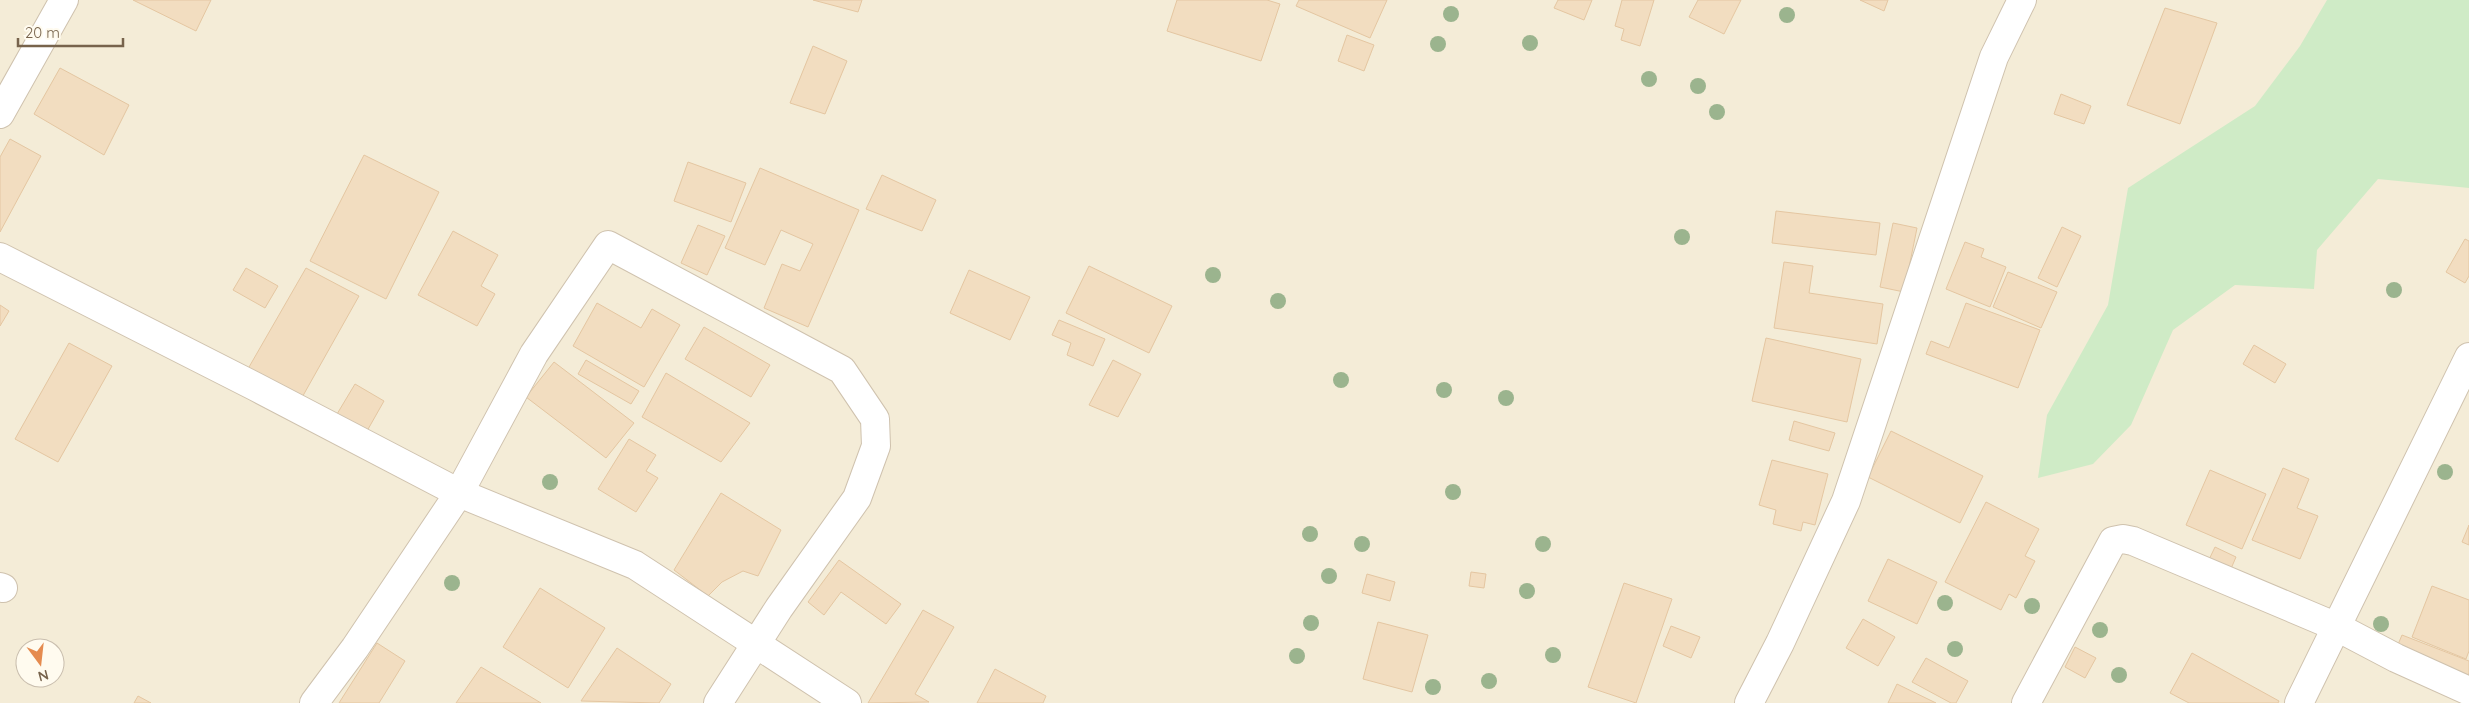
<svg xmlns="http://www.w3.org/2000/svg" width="2469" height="703" font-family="Quicksand,sans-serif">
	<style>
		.residential { fill: #f4ecd7; fill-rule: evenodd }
		.green { fill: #cfebc6 }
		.building { fill: #f2ddc0; stroke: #e4c6a1 }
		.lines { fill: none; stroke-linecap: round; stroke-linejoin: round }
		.minor-casing { stroke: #cfc2ae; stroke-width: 30 }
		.minor { stroke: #fff; stroke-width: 28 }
		.tree { fill: #9bb48e }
	</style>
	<rect width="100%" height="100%" fill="#fcf8e9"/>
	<path class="residential" d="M0 0H2469V703H0ZM25 648H55V678H25Z"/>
	<polygon class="green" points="2327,0 2469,0 2469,188 2378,179 2317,250 2314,289 2235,285 2173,330 2131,425 2093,464 2038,478 2047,415 2108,305 2128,188 2255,106 2300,46"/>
	<g class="building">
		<polygon points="133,0 211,0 196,31"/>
		<polygon points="813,0 862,0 858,12"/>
		<polygon points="1177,0 1267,0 1280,4 1261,61 1167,31"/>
		<polygon points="1299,0 1387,0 1370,38 1296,6"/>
		<polygon points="1558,0 1592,0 1584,20 1554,8"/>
		<polygon points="1622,0 1654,0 1640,46 1621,40 1624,29 1615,26"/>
		<polygon points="1698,0 1741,0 1724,34 1689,17"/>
		<polygon points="1860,0 1888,0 1884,11"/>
		<polygon points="2165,8 2217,23 2180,124 2127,105"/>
		<polygon points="1347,35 1374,45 1364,71 1338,61"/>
		<polygon points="813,46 847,61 825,114 790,103"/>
		<polygon points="60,68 129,105 104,155 34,114"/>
		<polygon points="2061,94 2091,106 2084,124 2054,114"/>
		<polygon points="10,139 41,156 0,232 0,157"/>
		<polygon points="364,155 439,192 386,299 310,261"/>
		<polygon points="688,162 746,183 731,222 674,201"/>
		<polygon points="760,168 859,210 808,327 764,308 782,264 800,271 813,244 781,230 765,265 725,248"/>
		<polygon points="882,175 936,200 922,231 866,209"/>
		<polygon points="1776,211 1880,223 1876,255 1772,243"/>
		<polygon points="1893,223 1917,228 1904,292 1880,287"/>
		<polygon points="698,225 725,236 707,275 681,263"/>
		<polygon points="2062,227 2081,236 2057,287 2038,278"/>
		<polygon points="453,231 498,255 481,286 495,294 477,326 418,295"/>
		<polygon points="2465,239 2469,241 2469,276 2465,283 2446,272"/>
		<polygon points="1965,242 1984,249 1981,257 2006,267 1990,307 1946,289"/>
		<polygon points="1784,262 1813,266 1809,293 1883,304 1877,344 1774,328"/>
		<polygon points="1089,266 1172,306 1149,353 1066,313"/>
		<polygon points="246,268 278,286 265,308 233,290"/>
		<polygon points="306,268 359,296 300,401 245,374"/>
		<polygon points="969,270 1030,297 1010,340 950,313"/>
		<polygon points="2008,272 2057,292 2041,328 1993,307"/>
		<polygon points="597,303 641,328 652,309 680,325 644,387 573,346"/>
		<polygon points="1966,303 2040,330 2018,388 1926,354 1931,341 1949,348"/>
		<polygon points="0,305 9,311 0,326"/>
		<polygon points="1059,320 1105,339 1093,366 1067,355 1071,343 1052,335"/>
		<polygon points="704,327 770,365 751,397 685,359"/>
		<polygon points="1766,338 1861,359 1847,422 1752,401"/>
		<polygon points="69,343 112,366 58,462 15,439"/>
		<polygon points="2254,345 2286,364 2275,383 2243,364"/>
		<polygon points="586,360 639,391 631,404 578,374"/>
		<polygon points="1113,360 1141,374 1118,417 1089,405"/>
		<polygon points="554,362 634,423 606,458 526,397"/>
		<polygon points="666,373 750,423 721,462 642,417"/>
		<polygon points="355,384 384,401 367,431 337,414"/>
		<polygon points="1794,421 1835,433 1829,451 1789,440"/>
		<polygon points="1891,431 1983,476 1960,523 1868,477"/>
		<polygon points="629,439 656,455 646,471 658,478 636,512 598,489"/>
		<polygon points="1772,460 1828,474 1815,525 1803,522 1801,531 1773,524 1776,510 1759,505"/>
		<polygon points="2283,468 2309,479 2297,508 2318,516 2300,559 2252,540"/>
		<polygon points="2210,470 2266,494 2242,549 2186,525"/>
		<polygon points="721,493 781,530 758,576 743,571 722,582 708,596 674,570"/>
		<polygon points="1986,502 2039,529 2025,556 2035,561 2016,598 2009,594 2001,610 1945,582"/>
		<polygon points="2469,525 2469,545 2462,542"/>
		<polygon points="2215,547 2236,557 2227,578 2205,568"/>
		<polygon points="1888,559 1937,582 1917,624 1868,601"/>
		<polygon points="839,560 901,604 886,624 841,592 824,615 808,602"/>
		<polygon points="1471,572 1486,574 1484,588 1469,586"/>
		<polygon points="1367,574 1395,582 1390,601 1362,593"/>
		<polygon points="1624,583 1672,599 1636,703 1588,687"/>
		<polygon points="2432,586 2469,600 2469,651 2466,659 2412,637"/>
		<polygon points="540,588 605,628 568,688 503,647"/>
		<polygon points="923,610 954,627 915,694 929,702 868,703"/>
		<polygon points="1863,619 1895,637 1878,666 1846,648"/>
		<polygon points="1378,622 1428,635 1412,692 1363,679"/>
		<polygon points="1671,626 1700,637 1691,658 1663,646"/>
		<polygon points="2402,635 2469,661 2469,673 2465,682 2394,654"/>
		<polygon points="377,643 405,661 379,703 339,703"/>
		<polygon points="2075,647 2096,658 2085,678 2065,667"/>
		<polygon points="617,648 671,684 659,703 581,701"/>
		<polygon points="2192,653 2279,701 2278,703 2189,703 2170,693"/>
		<polygon points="1926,658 1968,681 1956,703 1951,703 1912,682"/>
		<polygon points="481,667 541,703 456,703"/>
		<polygon points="995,669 1046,696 1043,703 977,703"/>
		<polygon points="1897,684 1936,703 1888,703"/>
		<polygon points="138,696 151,703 134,703"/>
	</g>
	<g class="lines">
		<defs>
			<g id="minor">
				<polyline points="0,114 64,0"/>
				<polyline points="0,257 256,387 459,493 635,565 847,703"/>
				<polyline points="0,587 3,588"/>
				<polyline points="314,703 355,648 459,493 534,354 608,245 842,370 875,419 876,446 857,498 779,608 718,703"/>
				<polyline points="1749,703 1780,643 1846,501 1994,57 2022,0"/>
				<polyline points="2026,703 2113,541 2123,539 2133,541 2337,627 2396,658 2469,691"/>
				<polyline points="2299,703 2469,357"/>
			</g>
		</defs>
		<use href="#minor" class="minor-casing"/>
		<use href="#minor" class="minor"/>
	</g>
	<g class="tree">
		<circle cx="1451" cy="14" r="8"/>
		<circle cx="1787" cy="15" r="8"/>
		<circle cx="1530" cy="43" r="8"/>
		<circle cx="1438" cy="44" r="8"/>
		<circle cx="1649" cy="79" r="8"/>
		<circle cx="1698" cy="86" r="8"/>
		<circle cx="1717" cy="112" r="8"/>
		<circle cx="1682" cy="237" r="8"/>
		<circle cx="1213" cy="275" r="8"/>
		<circle cx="2394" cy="290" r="8"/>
		<circle cx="1278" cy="301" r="8"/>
		<circle cx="1341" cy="380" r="8"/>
		<circle cx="1444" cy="390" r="8"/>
		<circle cx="1506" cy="398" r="8"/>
		<circle cx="2445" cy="472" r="8"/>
		<circle cx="550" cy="482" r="8"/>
		<circle cx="1453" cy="492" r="8"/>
		<circle cx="1310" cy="534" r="8"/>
		<circle cx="1362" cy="544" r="8"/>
		<circle cx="1543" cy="544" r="8"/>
		<circle cx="1329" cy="576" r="8"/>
		<circle cx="452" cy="583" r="8"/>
		<circle cx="1527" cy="591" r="8"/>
		<circle cx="1945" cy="603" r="8"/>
		<circle cx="2032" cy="606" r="8"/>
		<circle cx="1311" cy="623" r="8"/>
		<circle cx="2381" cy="624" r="8"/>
		<circle cx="2100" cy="630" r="8"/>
		<circle cx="1955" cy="649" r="8"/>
		<circle cx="1553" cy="655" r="8"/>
		<circle cx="1297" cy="656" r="8"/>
		<circle cx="2119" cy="675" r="8"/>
		<circle cx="1489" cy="681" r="8"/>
		<circle cx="1433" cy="687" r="8"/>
	</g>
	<g transform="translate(40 663) rotate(165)"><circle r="24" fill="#fffbef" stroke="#c9beae"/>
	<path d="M0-4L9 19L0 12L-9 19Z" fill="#e58b4f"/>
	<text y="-8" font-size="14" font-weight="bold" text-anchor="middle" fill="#77634c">N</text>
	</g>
	<path d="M18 38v8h105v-8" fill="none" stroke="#77634c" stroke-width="2.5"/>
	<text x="25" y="38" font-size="15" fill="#77634c" stroke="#fffbef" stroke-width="4" paint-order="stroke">20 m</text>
</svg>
